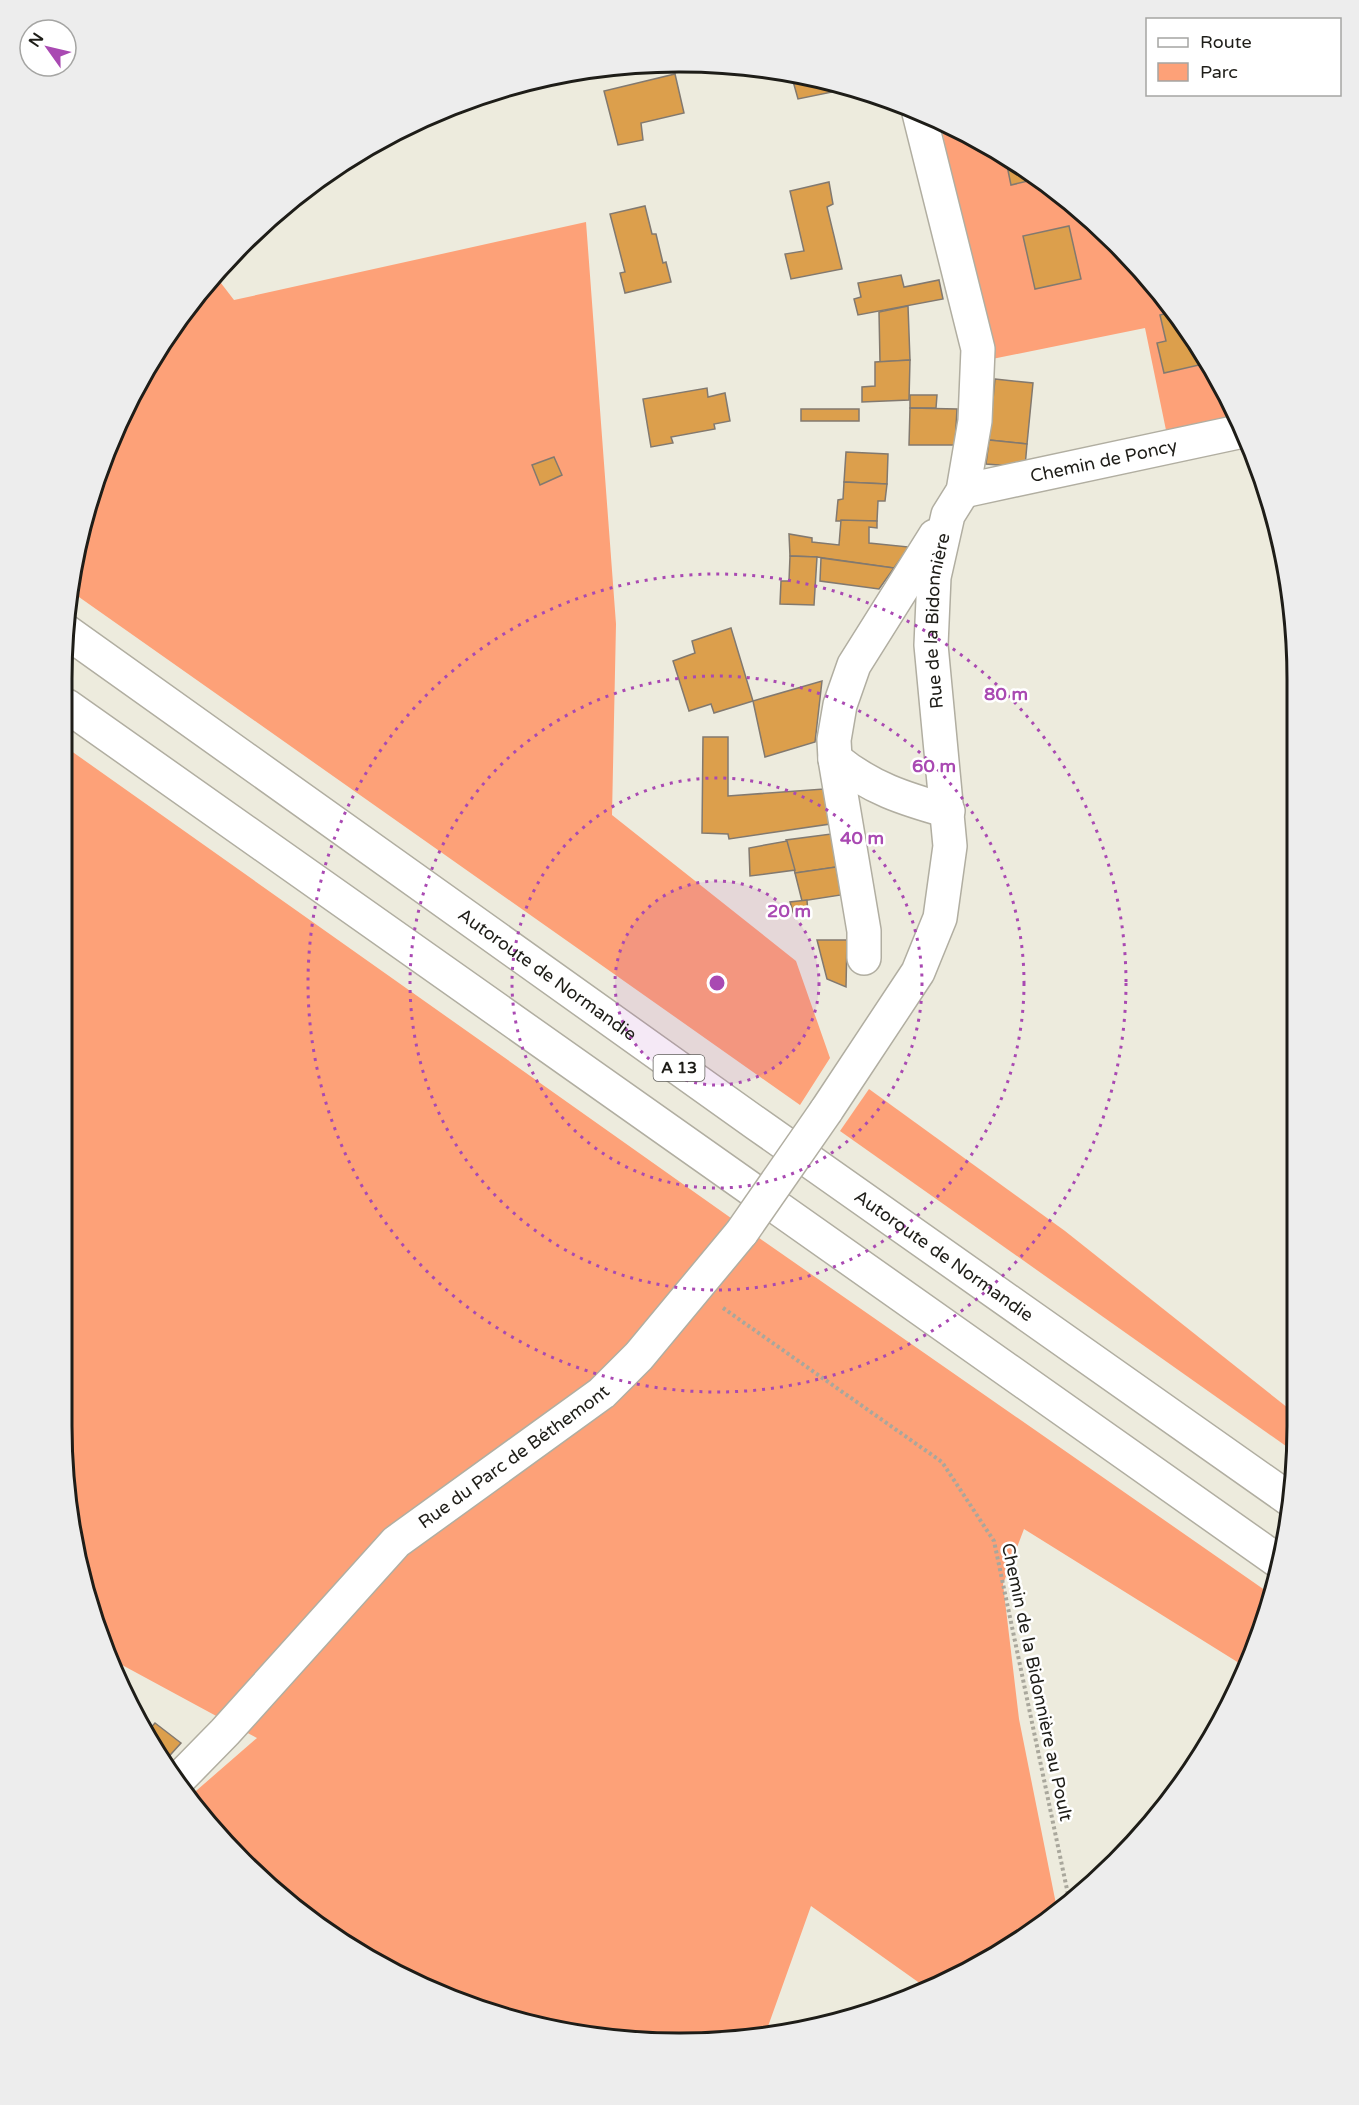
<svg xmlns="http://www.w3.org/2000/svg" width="1359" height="2105" font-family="'Varela Round',sans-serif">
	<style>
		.green { fill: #fda178; fill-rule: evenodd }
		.building { fill: #dc9f4c; stroke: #82796f; stroke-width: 1.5 }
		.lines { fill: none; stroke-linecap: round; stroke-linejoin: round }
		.minor-casing { stroke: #b1aea1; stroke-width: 36 }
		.motorway-casing { stroke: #b1aea1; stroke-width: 36 }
		.path { stroke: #a9a79c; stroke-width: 4; stroke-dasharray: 3 3; stroke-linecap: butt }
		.minor { stroke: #fff; stroke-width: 33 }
		.motorway { stroke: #fff; stroke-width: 33 }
		.minor-bridge-casing { stroke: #b1aea1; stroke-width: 36; stroke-linecap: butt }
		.minor-bridge { stroke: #fff; stroke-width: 33 }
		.ring { fill: none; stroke: #a949b2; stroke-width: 3; stroke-dasharray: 3 6 }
		.labels { text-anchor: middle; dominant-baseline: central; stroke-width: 5; stroke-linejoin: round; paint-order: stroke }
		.shield { fill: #fff; stroke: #62615d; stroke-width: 1.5 }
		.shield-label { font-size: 16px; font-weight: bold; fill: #1e1d18 }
		.street-label { font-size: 18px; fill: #1e1d18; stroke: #fff }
		.rim { fill: none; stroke: #1e1d18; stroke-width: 3 }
		.centre { fill: #a949b2; stroke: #fff; stroke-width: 3 }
		.ring-label { font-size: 18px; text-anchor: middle; font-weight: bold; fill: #a949b2; stroke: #fff; stroke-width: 5; stroke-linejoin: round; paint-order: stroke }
	</style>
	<rect width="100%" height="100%" fill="#edebdd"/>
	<g class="green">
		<path d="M940 122 988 144 1005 156 1011 185 1037 179 1087 215 1170 304 1175 311 1160 315 1166 341 1157 343 1164 373 1199 365 1197 355 1201 354 1234 406 1238 418 1167 435 1145 328 992 359ZM1069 226 1081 279 1035 289 1023 236Z"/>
		<polygon points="586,222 616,624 612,815 796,961 830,1058 800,1105 69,590 94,481 125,406 214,274 234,300"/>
		<polygon points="67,748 762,1240 1269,1593 1247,1668 1024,1529 1003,1584 1019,1719 1057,1909 1023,1940 953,1980 928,1989 811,1906 766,2032 679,2043 559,2032 481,2011 406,1980 304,1916 242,1862 189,1797 257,1738 111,1659 94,1624 67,1507"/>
		<polygon points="869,1089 1065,1231 1293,1412 1293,1451 840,1131"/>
	</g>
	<g class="building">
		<polygon points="675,74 684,113 641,123 643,140 618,145 604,91"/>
		<polygon points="791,74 841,86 842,90 798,99"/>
		<polygon points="1005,156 1037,179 1011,185"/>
		<polygon points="829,182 833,204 827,207 842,269 791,279 785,254 804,251 790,191"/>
		<polygon points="645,206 652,234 656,234 663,263 666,262 671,282 625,293 620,273 625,272 610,214"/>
		<polygon points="1069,226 1081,279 1035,289 1023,236"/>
		<polygon points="901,275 904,287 939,280 943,299 858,315 854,299 861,297 858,283"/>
		<polygon points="908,306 910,360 880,362 879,312"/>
		<polygon points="1175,311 1201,354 1197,355 1199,365 1164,373 1157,343 1166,341 1160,315"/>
		<polygon points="910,360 909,400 862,402 862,387 875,386 875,362"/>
		<polygon points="995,379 1033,383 1027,444 989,440"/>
		<polygon points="707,388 708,397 725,393 730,421 714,424 715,429 671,437 673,443 651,447 643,399"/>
		<polygon points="910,395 937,395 936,408 910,408"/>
		<polygon points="910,408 957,409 955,445 909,445"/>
		<rect x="801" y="409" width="58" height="12"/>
		<polygon points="989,440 1027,444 1025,467 986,464"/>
		<polygon points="846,452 888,454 887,484 844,482"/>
		<polygon points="554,457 562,475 540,485 532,465"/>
		<polygon points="844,482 887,484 885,501 878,501 877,521 836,521 838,500 843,499"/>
		<polygon points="841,520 877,521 877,528 869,527 869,543 909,547 894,568 817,557 790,556 789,534 812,538 812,542 839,545"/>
		<polygon points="790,556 817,557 814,605 780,604 781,581 789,581"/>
		<polygon points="821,558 894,568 879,589 820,581"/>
		<polygon points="731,628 753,701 714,713 711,704 689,711 673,661 695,653 692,641"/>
		<polygon points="822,681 815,742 765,757 753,701"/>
		<polygon points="703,737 728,737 728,796 824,789 830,824 729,839 728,834 702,833"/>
		<polygon points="831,834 836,867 795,873 786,840"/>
		<polygon points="787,841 795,870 750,876 749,848"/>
		<polygon points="836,867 841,895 802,901 795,873"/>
		<polygon points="807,900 808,915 794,915 790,902"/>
		<polygon points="817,940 847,940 846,987 827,979"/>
		<polygon points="155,1723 181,1743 163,1763 147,1732"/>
	</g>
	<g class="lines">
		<defs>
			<g id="minor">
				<path id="s1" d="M963 491 1243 431"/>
				<path d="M835 759C870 788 905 799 948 811"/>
				<polyline points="864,958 864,931 835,759 834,740 840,705 854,665 935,536"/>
				<path id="s2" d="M826 1111 918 972 940 918 950 846 931 645 934 577 948 515 963 491 975 421 978 349 919 113"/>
				<path id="s3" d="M176 1782 225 1732 396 1542 602 1393 639 1356 742 1232"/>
			</g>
			<g id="motorway">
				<path id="s4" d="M67 632 757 1124 1292 1501"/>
				<polyline points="67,706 1278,1561"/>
			</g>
		</defs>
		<use href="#minor" class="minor-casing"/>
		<use href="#motorway" class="motorway-casing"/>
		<polyline class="path" points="723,1308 942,1462 994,1541 1069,1899"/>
		<use href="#minor" class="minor"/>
		<use href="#motorway" class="motorway"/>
		<defs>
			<polyline id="minor-bridge" points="742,1232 826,1111"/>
		</defs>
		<use href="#minor-bridge" class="minor-bridge-casing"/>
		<use href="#minor-bridge" class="minor-bridge"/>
	</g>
	<circle cx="717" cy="983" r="102" fill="#a949b2" fill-opacity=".12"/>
	<g class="ring">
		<circle cx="717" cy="983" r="102"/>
		<circle cx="717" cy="983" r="205"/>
		<circle cx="717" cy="983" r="307"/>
		<circle cx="717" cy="983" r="409"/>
	</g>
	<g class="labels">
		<rect class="shield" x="653.5" y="1055" width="51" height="26" rx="4.5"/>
		<g class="shield-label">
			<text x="679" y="1068">A 13</text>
		</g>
		<g class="street-label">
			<text stroke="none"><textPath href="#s1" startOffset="144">Chemin de Poncy</textPath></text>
			<text stroke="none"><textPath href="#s2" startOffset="524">Rue de la Bidonnière</textPath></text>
			<text stroke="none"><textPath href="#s4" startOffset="590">Autoroute de Normandie</textPath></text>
			<text stroke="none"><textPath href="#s4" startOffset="1076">Autoroute de Normandie</textPath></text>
			<text stroke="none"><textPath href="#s3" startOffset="471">Rue du Parc de Béthemont</textPath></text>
			<text transform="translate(1037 1682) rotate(78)">Chemin de la Bidonnière au Poult</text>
		</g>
	</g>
	<path d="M0 0H1359V2105H0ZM679 72H680A607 607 0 0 1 1287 679V1426A607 607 0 0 1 680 2033H679A607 607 0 0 1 72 1426V679A607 607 0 0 1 679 72Z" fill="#ededed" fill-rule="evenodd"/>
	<path class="rim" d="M679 72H680A607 607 0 0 1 1287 679V1426A607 607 0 0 1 680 2033H679A607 607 0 0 1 72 1426V679A607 607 0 0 1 679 72Z"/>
	<circle cx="717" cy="983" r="9" class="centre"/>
	<g class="ring-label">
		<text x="1006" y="700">80 m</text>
		<text x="934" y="772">60 m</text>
		<text x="862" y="844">40 m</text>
		<text x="789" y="917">20 m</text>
	</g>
	<rect x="1146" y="18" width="195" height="78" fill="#ffffff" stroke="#a5a5a3" stroke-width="1.5"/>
	<rect x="1158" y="38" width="30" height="9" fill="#ffffff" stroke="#a5a5a3" stroke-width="1.5"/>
	<text x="1200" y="48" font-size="18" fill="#1e1d18">Route</text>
	<rect x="1158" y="63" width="30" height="18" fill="#fda178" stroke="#a5a5a3" stroke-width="1.5"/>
	<text x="1200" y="78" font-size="18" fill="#1e1d18">Parc</text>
	<g transform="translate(48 48) rotate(304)"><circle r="28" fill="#ffffff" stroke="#a5a5a3" stroke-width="1.5"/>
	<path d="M0-4.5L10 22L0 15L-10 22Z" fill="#a949b2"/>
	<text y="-9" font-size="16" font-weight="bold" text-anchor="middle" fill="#1e1d18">N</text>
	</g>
</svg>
